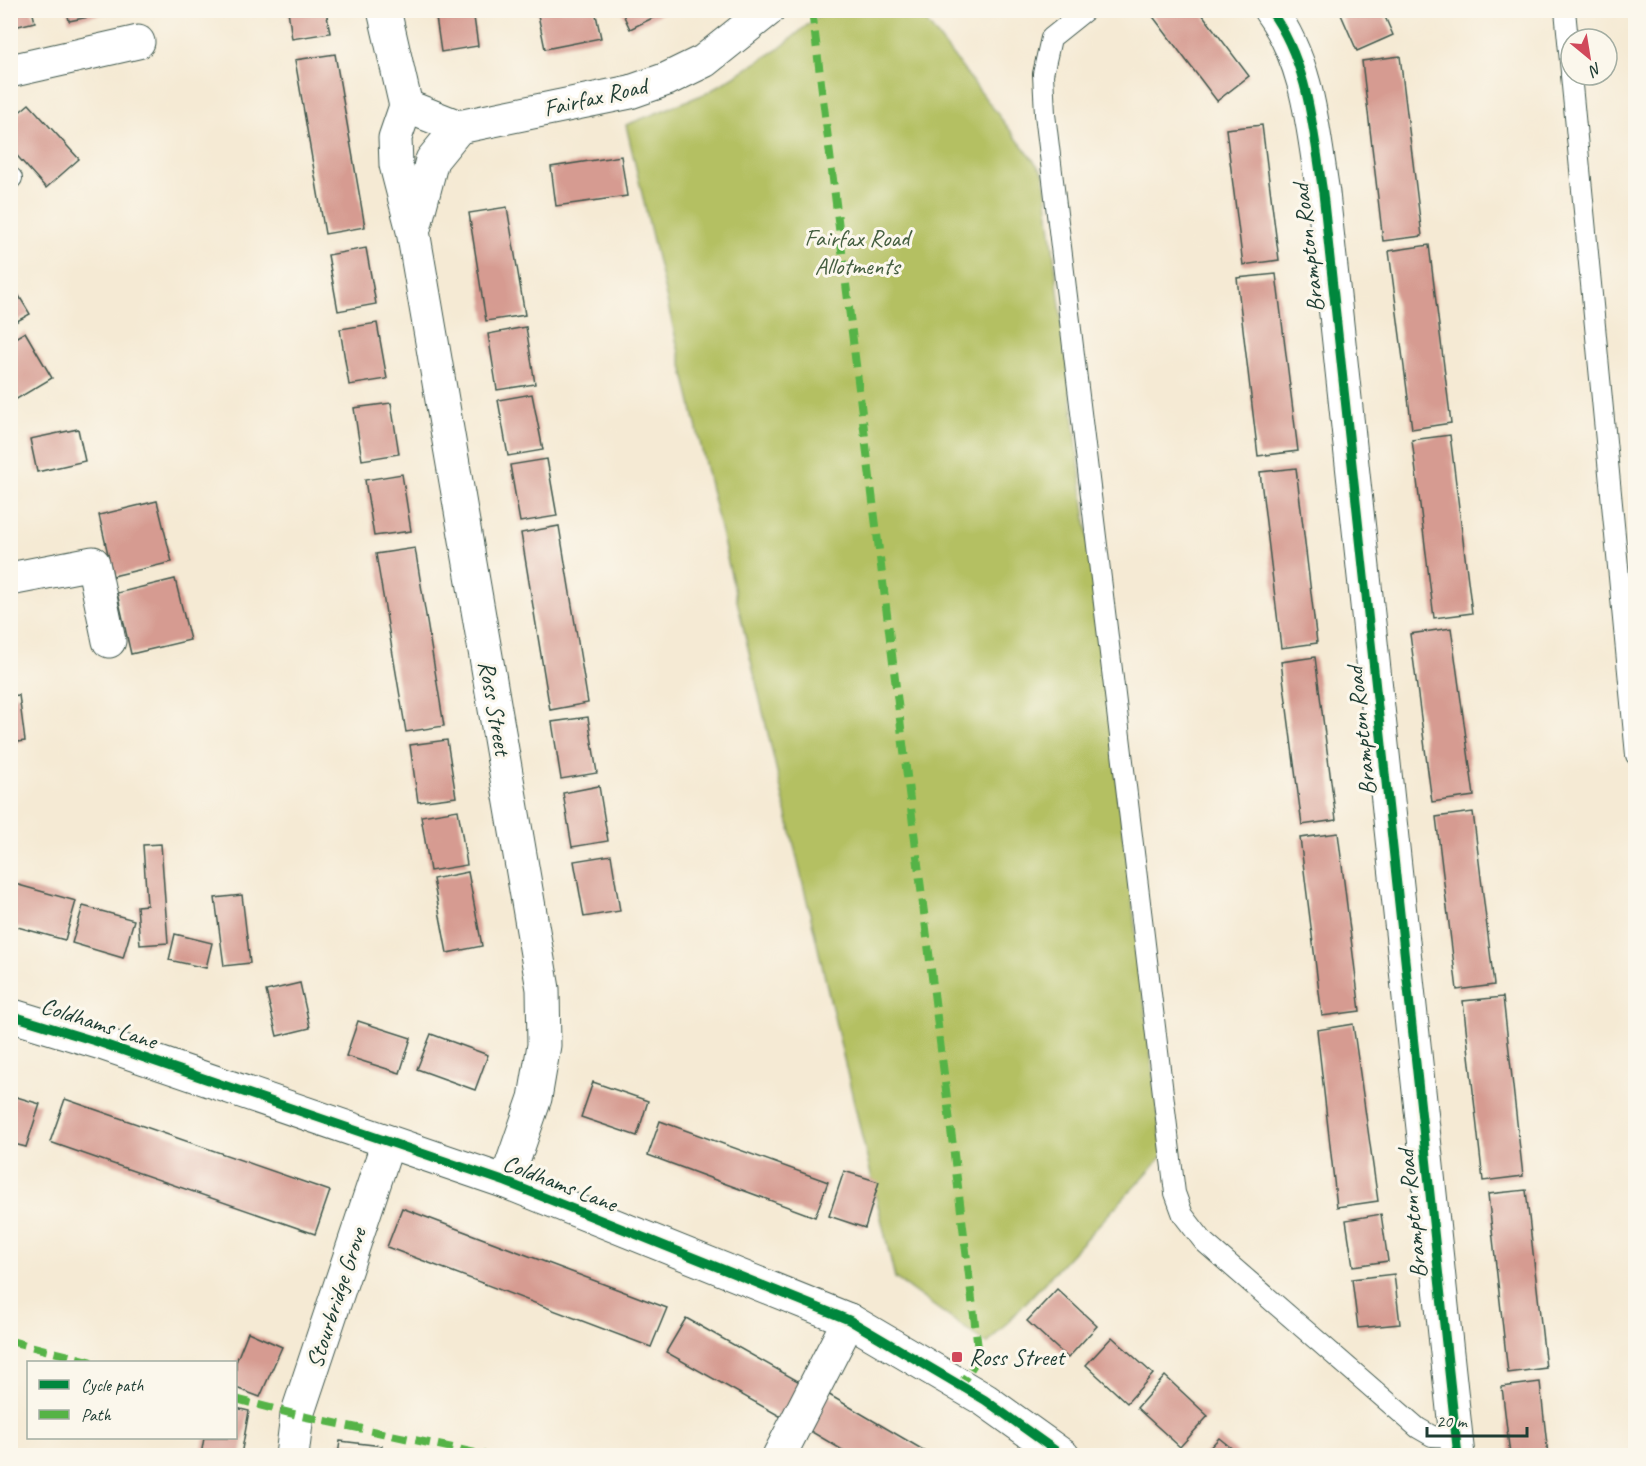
<svg xmlns="http://www.w3.org/2000/svg" width="1646" height="1466" font-family="Caveat,sans-serif">
	<style>
		.green { fill: #b4c062; stroke: #6a7e4b; stroke-width: 1.5 }
		.building { fill: #d69b91 }
		.lines { fill: none; stroke-linecap: round; stroke-linejoin: round }
		.service-casing { stroke: #3f574c; stroke-width: 22 }
		.minor-casing { stroke: #3f574c; stroke-width: 35 }
		.tertiary-casing { stroke: #3f574c; stroke-width: 35 }
		.service { stroke: #fff; stroke-width: 20 }
		.minor { stroke: #fff; stroke-width: 33 }
		.tertiary { stroke: #fff; stroke-width: 33 }
		.quiet { stroke: #55b346; stroke-width: 8; stroke-dasharray: 15 8; stroke-linecap: butt }
		.cycleway-casing { stroke: #fbf7ec; stroke-width: 13 }
		.cycleway { stroke: #00873e; stroke-width: 9 }
		.poi-dot { fill: #d1495b; stroke: #fbf7ec; stroke-width: 2 }
		.labels { text-anchor: middle; dominant-baseline: central; stroke-width: 6; stroke-linejoin: round; paint-order: stroke }
		.street-label { font-size: 24px; fill: #1f3d34; stroke: #fbf7ec }
		.park-label { font-size: 24px; fill: #445e40; stroke: #fbf7ec }
		.poi-label { font-size: 24px; fill: #1f3d34; stroke: #fbf7ec; text-anchor: start }
	</style>
	<rect width="100%" height="100%" fill="#fbf7ec"/>
	<filter id="ink" filterUnits="userSpaceOnUse"><feTurbulence type="fractalNoise" baseFrequency=".0167" numOctaves="2"/><feDisplacementMap in="SourceGraphic" scale="12" xChannelSelector="R" yChannelSelector="G"/><feConvolveMatrix kernelMatrix="1 2 1 2 8 2 1 2 1" color-interpolation-filters="sRGB"/></filter>
	<filter id="wash" filterUnits="userSpaceOnUse"><feTurbulence type="fractalNoise" baseFrequency=".008" numOctaves="4" result="noise"/><feDisplacementMap in="SourceGraphic" scale="24" xChannelSelector="R" yChannelSelector="G"/><feGaussianBlur stdDeviation="1.35" result="paint"/><feColorMatrix in="noise" values="0 0 0 0 0 0 0 0 0 0 0 0 0 0 0 0 0 1.4 0 .05"/><feComposite in="paint" operator="in"/></filter>
	<g filter="url(#wash)">
		<rect width="100%" height="100%" fill="#f5ead4"/>
		<polygon class="green" points="824,11 918,11 1044,174 1163,1156 987,1344 895,1278 626,125 707,93 780,48"/>
		<g id="blocks">
			<g class="building">
				<polygon points="10,10 32,10 35,22 10,28"/>
				<polygon points="67,10 112,10 112,12 69,21"/>
				<polygon points="288,10 326,10 330,33 292,39"/>
				<polygon points="435,10 473,10 478,46 441,52"/>
				<polygon points="537,10 595,10 601,38 545,49"/>
				<polygon points="621,10 669,10 630,29"/>
				<polygon points="1148,10 1199,10 1249,76 1217,101"/>
				<polygon points="1339,10 1382,10 1393,35 1357,51"/>
				<polygon points="335,54 365,227 325,234 295,60"/>
				<polygon points="1400,56 1422,236 1383,241 1362,61"/>
				<polygon points="29,104 79,159 46,188 10,148 10,120"/>
				<polygon points="1262,125 1279,260 1243,265 1226,129"/>
				<polygon points="621,156 627,196 556,206 551,167"/>
				<polygon points="507,207 525,315 486,321 469,213"/>
				<polygon points="1429,245 1451,423 1412,429 1389,251"/>
				<polygon points="366,248 376,304 338,311 328,255"/>
				<polygon points="1276,274 1298,451 1258,456 1237,278"/>
				<polygon points="10,281 30,314 10,325"/>
				<polygon points="377,323 387,379 349,385 340,329"/>
				<polygon points="526,327 535,384 497,390 488,334"/>
				<polygon points="25,332 52,378 10,403 10,341"/>
				<polygon points="532,394 543,450 508,456 498,400"/>
				<polygon points="391,403 399,454 362,460 354,408"/>
				<polygon points="78,429 85,461 37,472 30,439"/>
				<polygon points="1450,435 1472,613 1434,618 1412,440"/>
				<polygon points="547,459 557,516 520,522 510,465"/>
				<polygon points="1296,468 1317,643 1281,648 1260,472"/>
				<polygon points="402,474 411,531 374,536 365,480"/>
				<polygon points="157,501 172,562 113,576 99,515"/>
				<polygon points="559,526 588,703 550,710 521,533"/>
				<polygon points="415,548 444,726 406,732 376,554"/>
				<polygon points="175,579 190,640 131,654 117,593"/>
				<polygon points="1451,628 1474,796 1432,802 1410,634"/>
				<polygon points="1315,657 1336,820 1302,825 1281,662"/>
				<polygon points="19,695 25,741 10,743 10,696"/>
				<polygon points="588,717 597,773 561,779 552,722"/>
				<polygon points="447,740 456,797 418,802 410,745"/>
				<polygon points="599,786 608,841 572,847 563,793"/>
				<polygon points="458,810 467,865 430,871 421,816"/>
				<polygon points="1473,812 1494,985 1457,990 1436,817"/>
				<polygon points="1338,833 1360,1011 1322,1016 1300,838"/>
				<polygon points="161,844 168,943 140,945 137,906 147,905 143,845"/>
				<polygon points="611,855 620,911 584,917 574,861"/>
				<polygon points="468,872 482,946 447,953 433,879"/>
				<polygon points="15,884 76,901 65,940 10,925 10,902"/>
				<polygon points="242,895 250,963 224,966 215,898"/>
				<polygon points="83,906 134,920 123,958 72,943"/>
				<polygon points="175,934 212,943 206,968 169,960"/>
				<polygon points="300,983 310,1028 277,1036 266,991"/>
				<polygon points="1503,997 1523,1176 1483,1181 1463,1001"/>
				<polygon points="358,1021 411,1038 400,1073 346,1056"/>
				<polygon points="1353,1024 1378,1201 1337,1207 1317,1030"/>
				<polygon points="431,1034 488,1055 475,1090 417,1069"/>
				<polygon points="593,1082 648,1101 637,1136 581,1117"/>
				<polygon points="10,1095 40,1104 26,1147 10,1143"/>
				<polygon points="65,1099 330,1191 315,1234 50,1142"/>
				<polygon points="660,1121 828,1182 815,1217 648,1155"/>
				<polygon points="844,1171 879,1182 865,1228 829,1216"/>
				<polygon points="1526,1190 1546,1368 1508,1373 1488,1194"/>
				<polygon points="402,1208 667,1308 651,1347 387,1247"/>
				<polygon points="1381,1214 1388,1261 1353,1266 1346,1220"/>
				<polygon points="1394,1274 1400,1324 1358,1328 1352,1279"/>
				<polygon points="1057,1289 1097,1326 1068,1358 1027,1321"/>
				<polygon points="686,1318 805,1385 785,1419 666,1352"/>
				<polygon points="248,1332 282,1347 260,1397 236,1388 236,1362"/>
				<polygon points="1112,1337 1153,1374 1127,1403 1086,1365"/>
				<polygon points="1165,1376 1208,1416 1180,1447 1137,1408"/>
				<polygon points="1540,1382 1548,1455 1510,1455 1502,1387"/>
				<polygon points="826,1393 932,1455 851,1455 805,1428"/>
				<polygon points="236,1408 249,1411 241,1455 201,1455 204,1438 236,1438"/>
				<polygon points="1219,1438 1240,1455 1203,1455"/>
				<polygon points="340,1441 382,1446 381,1455 338,1455"/>
			</g>
		</g>
	</g>
	<g filter="url(#ink)">
		<use href="#blocks" fill-opacity="0" stroke="#3f574c" stroke-width="1.5"/>
		<g class="lines">
			<defs>
				<g id="service">
					<polyline points="1086,10 1051,38 1043,74 1045,114 1175,1193 1183,1215 1204,1242 1418,1428 1432,1436 1455,1437"/>
					<polyline points="1565,10 1571,72"/>
					<polyline points="1571,75 1636,755"/>
					<polyline points="10,177 12,178"/>
				</g>
				<g id="minor">
					<polyline points="384,10 406,106 395,138 396,165 413,231 543,989 544,1045 535,1098 506,1182"/>
					<path d="M1270 10C1309 63 1313 130 1323 193L1458 1456"/>
					<polyline points="10,71 138,42"/>
					<polyline points="406,106 459,127 630,92 667,79 704,61 768,10"/>
					<polyline points="414,229 432,160 459,127"/>
					<polyline points="10,579 93,563 109,641"/>
					<polyline points="292,1456 297,1415 388,1142"/>
					<polyline points="779,1456 849,1320"/>
				</g>
				<polyline id="tertiary" points="10,1015 98,1042 506,1182 849,1320 985,1400 1063,1456"/>
			</defs>
			<use href="#service" class="service-casing"/>
			<use href="#minor" class="minor-casing"/>
			<use href="#tertiary" class="tertiary-casing"/>
			<use href="#service" class="service"/>
			<use href="#minor" class="minor"/>
			<use href="#tertiary" class="tertiary"/>
			<g class="quiet">
				<polyline points="812,10 979,1356 960,1386"/>
				<polyline points="10,1341 93,1362"/>
				<polyline points="236,1399 297,1415 490,1456"/>
			</g>
			<defs>
				<g id="cycleway">
					<path d="M1270 10C1309 63 1313 130 1323 193L1458 1456"/>
					<polyline points="10,1015 98,1042 506,1182 849,1320 985,1400 1063,1456"/>
				</g>
			</defs>
			<use href="#cycleway" class="cycleway-casing"/>
			<use href="#cycleway" class="cycleway"/>
		</g>
	</g>
	<rect class="poi-dot" x="951" y="1351" width="12" height="12" rx="3"/>
	<g class="labels">
		<g class="street-label">
			<text transform="translate(595 97) rotate(-13)">Fairfax Road</text>
			<text transform="translate(1308 248) rotate(-97)">Brampton Road</text>
			<text transform="translate(495 708) rotate(80)">Ross Street</text>
			<text transform="translate(1361 731) rotate(-96)">Brampton Road</text>
			<text transform="translate(99 1023) rotate(18)">Coldhams Lane</text>
			<text transform="translate(560 1183) rotate(21)">Coldhams Lane</text>
			<text transform="translate(1412 1214) rotate(-96)">Brampton Road</text>
			<text transform="translate(336 1298) rotate(-72)">Stourbridge Grove</text>
		</g>
		<g class="park-label">
			<text x="857" y="238">Fairfax Road<tspan x="857" dy="28">Allotments</tspan></text>
		</g>
		<g class="poi-label">
			<text x="969" y="1357">Ross Street</text>
		</g>
	</g>
	<rect width="1646" height="1466" fill="none" stroke="#fbf7ec" stroke-width="36"/>
	<rect x="27" y="1361" width="210" height="78" fill="#fbf7ec" stroke="#a3ada2" stroke-width="1.5"/>
	<rect x="39" y="1380" width="30" height="9" fill="#00873e" stroke="#a3ada2" stroke-width="1.5"/>
	<text x="81" y="1391" font-size="18" fill="#1f3d34">Cycle path</text>
	<rect x="39" y="1410" width="30" height="9" fill="#55b346" stroke="#a3ada2" stroke-width="1.5"/>
	<text x="81" y="1421" font-size="18" fill="#1f3d34">Path</text>
	<g transform="translate(1589 57) rotate(150)"><circle r="28" fill="#fbf7ec" stroke="#a3ada2" stroke-width="1.5"/>
	<path d="M0-4.5L10 22L0 15L-10 22Z" fill="#d1495b"/>
	<text y="-9" font-size="16" font-weight="bold" text-anchor="middle" fill="#1f3d34">N</text>
	</g>
	<path d="M1427 1427v9h100v-9" fill="none" stroke="#1f3d34" stroke-width="3"/>
	<text x="1436" y="1427" font-size="18" fill="#1f3d34" stroke="#fbf7ec" stroke-width="4.5" paint-order="stroke">20 m</text>
</svg>
